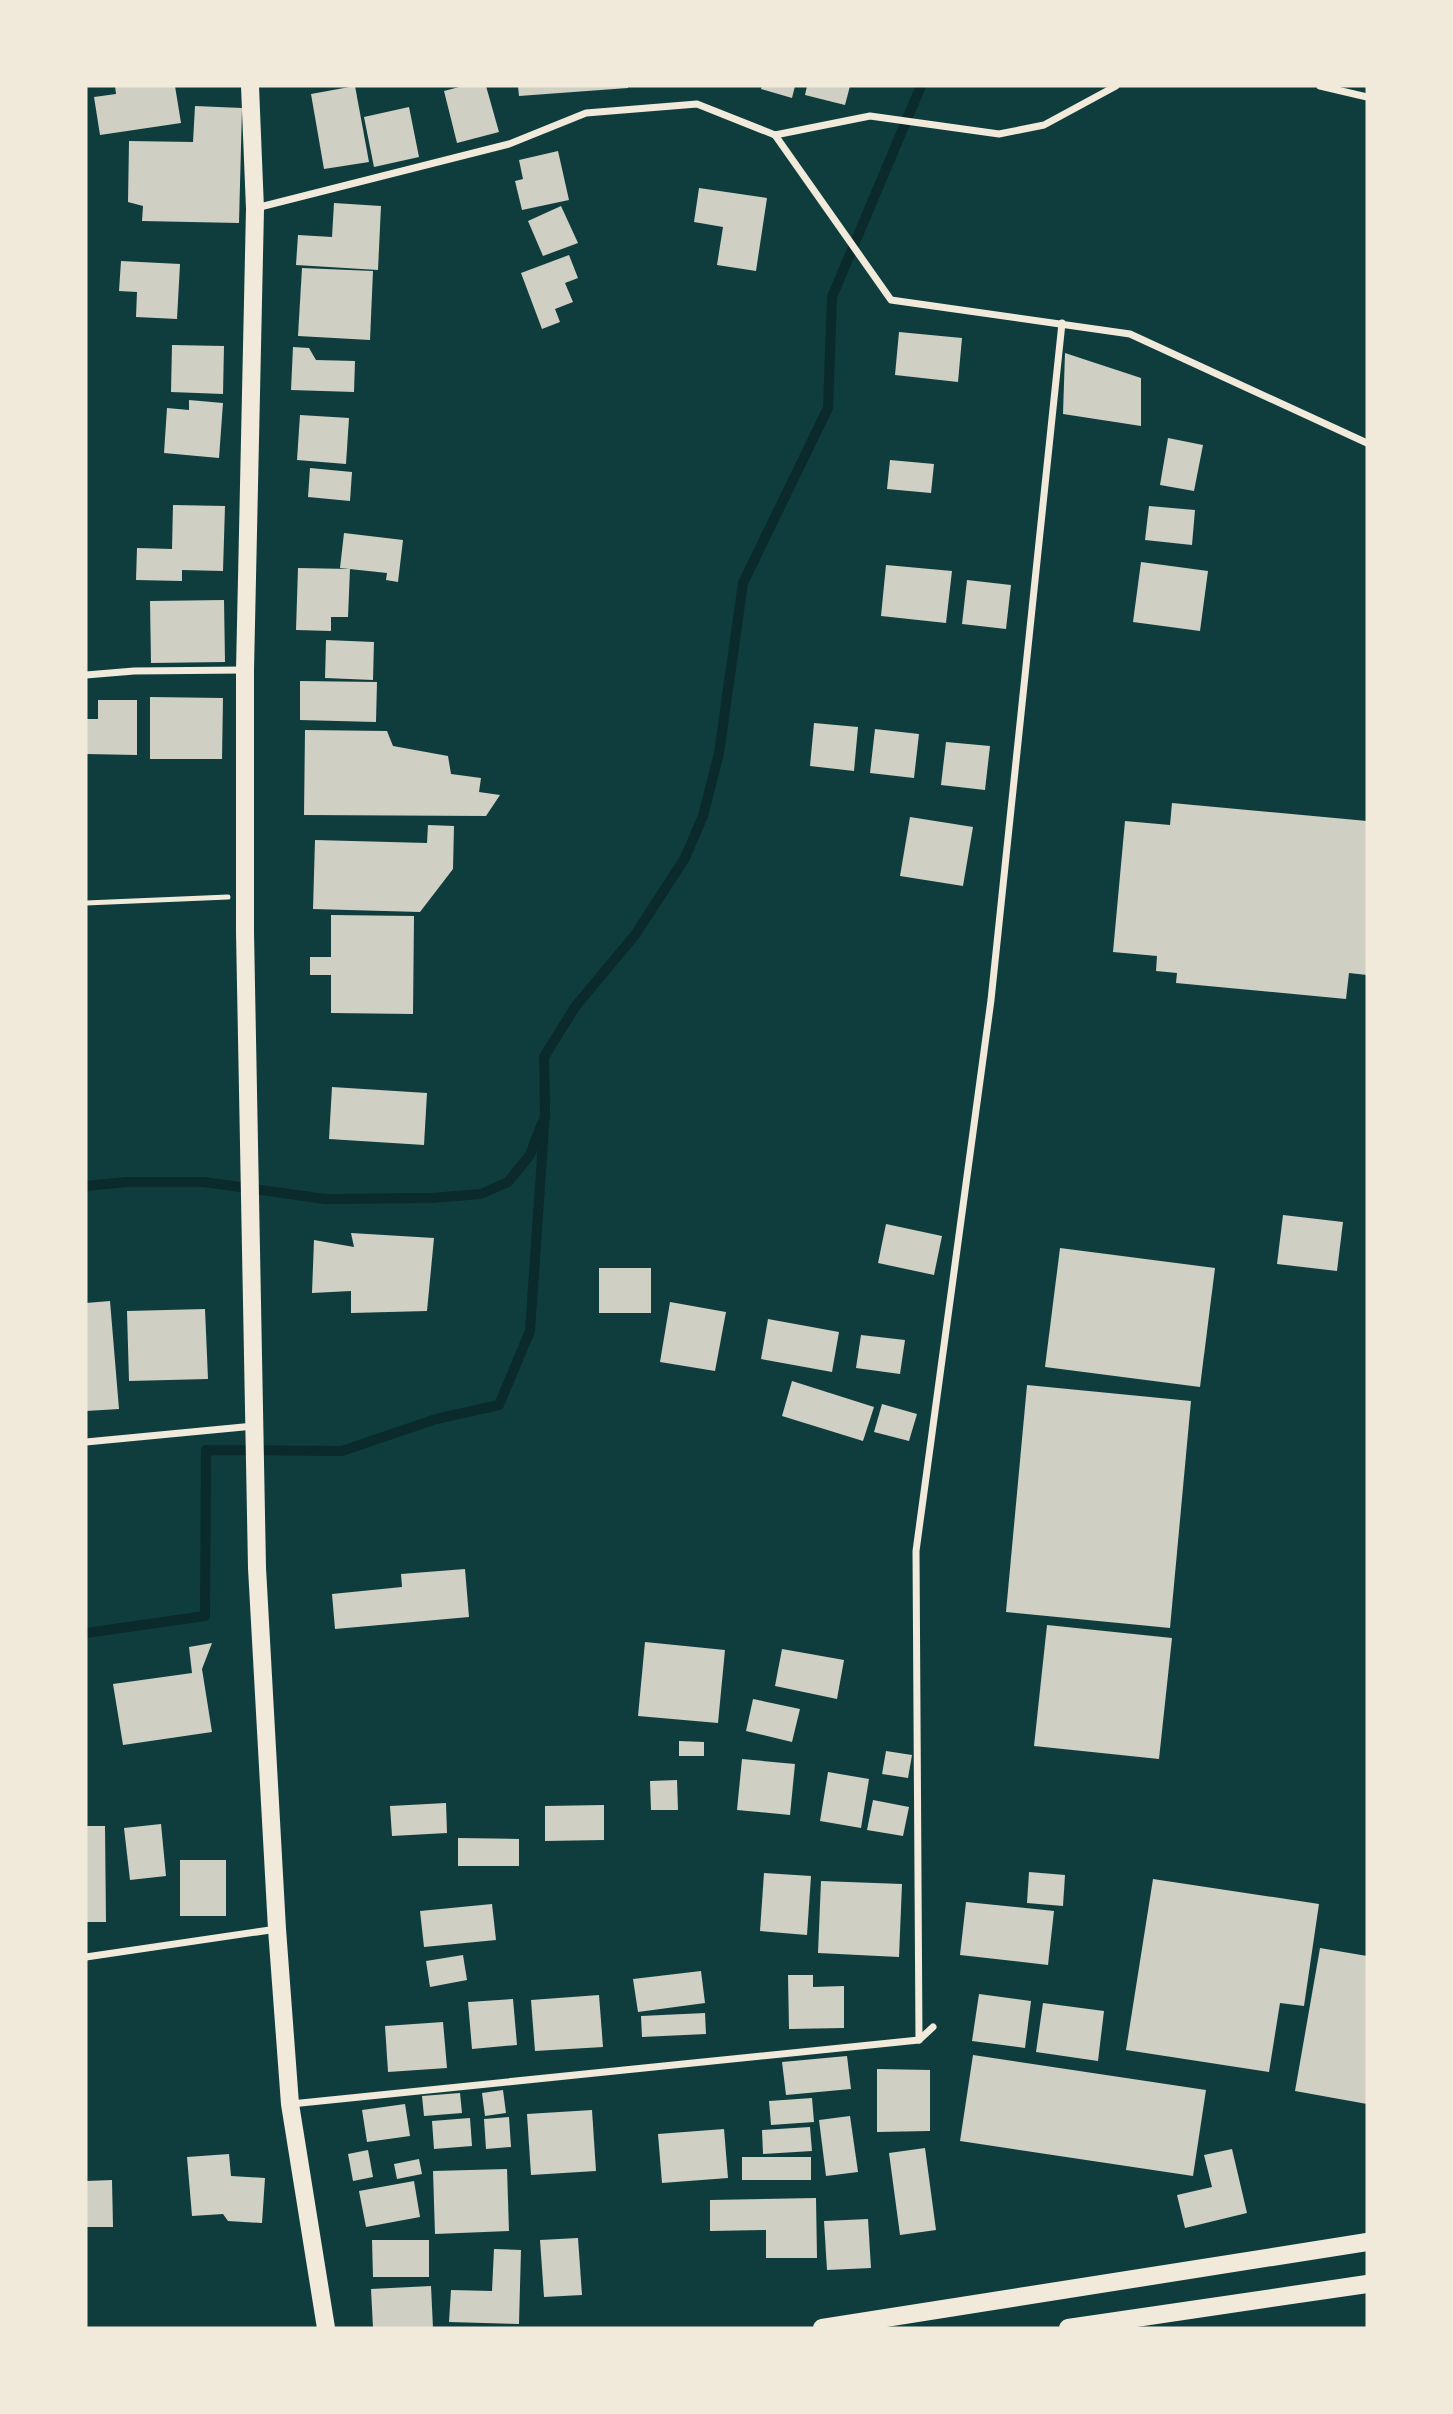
<svg xmlns="http://www.w3.org/2000/svg" width="1453" height="2414" font-family="Roboto,sans-serif">
	<style>
		.lines { fill: none; stroke-linecap: round; stroke-linejoin: round }
		.stream { stroke: #0a2a2b; stroke-width: 10 }
		.building { fill: #cfcfc3 }
		.service { stroke: #f1e9da; stroke-width: 5 }
		.minor { stroke: #f1e9da; stroke-width: 7 }
		.primary { stroke: #f1e9da; stroke-width: 18 }
	</style>
	<rect width="100%" height="100%" fill="#0f3d3e"/>
	<g class="lines">
		<g class="stream">
			<polyline points="86,1186 127,1182 204,1182 325,1199 431,1198 481,1194 508,1182 530,1155 542,1123"/>
			<polyline points="86,1633 205,1616 206,1450 342,1451 436,1419 499,1405 530,1331 545,1113 544,1057 575,1007 635,935 685,858 703,816 719,753 743,583 828,408 832,297 921,86"/>
		</g>
	</g>
	<g class="building">
		<polygon points="115,86 175,86 181,123 100,135 94,97 116,94"/>
		<polygon points="355,86 369,162 324,169 311,94"/>
		<polygon points="463,86 486,86 499,132 457,143 444,91"/>
		<polygon points="518,86 628,86 628,88 519,96"/>
		<polygon points="762,86 795,86 792,98 761,89"/>
		<polygon points="807,86 850,86 845,105 805,95"/>
		<polygon points="195,106 242,108 239,223 142,221 143,206 128,202 129,141 193,142"/>
		<polygon points="409,107 419,157 374,167 364,117"/>
		<polygon points="558,151 569,200 522,210 515,181 523,179 519,160"/>
		<polygon points="699,188 767,198 756,271 717,265 723,227 694,222"/>
		<polygon points="334,203 381,206 378,270 296,265 298,235 332,237"/>
		<polygon points="561,206 578,243 543,256 528,221"/>
		<polygon points="569,255 578,278 565,283 573,302 555,309 560,322 542,329 521,273"/>
		<polygon points="121,261 180,264 177,319 136,317 137,292 119,291"/>
		<polygon points="302,268 373,271 370,340 298,336"/>
		<polygon points="899,332 962,338 958,382 895,375"/>
		<polygon points="172,345 224,346 223,394 171,392"/>
		<polygon points="293,347 309,348 316,360 355,361 354,392 291,390"/>
		<polygon points="1065,353 1141,378 1141,426 1063,414"/>
		<polygon points="189,400 223,403 219,458 164,453 167,408 189,410"/>
		<polygon points="300,415 349,418 346,464 297,460"/>
		<polygon points="1168,438 1203,445 1194,491 1160,485"/>
		<polygon points="890,460 934,464 931,493 887,489"/>
		<polygon points="310,468 352,472 350,501 308,497"/>
		<polygon points="173,505 225,506 223,571 182,570 182,581 136,580 137,548 172,549"/>
		<polygon points="1149,506 1195,510 1192,545 1145,540"/>
		<polygon points="344,533 403,540 398,582 386,580 387,573 340,568"/>
		<polygon points="1141,562 1208,571 1200,631 1133,622"/>
		<polygon points="886,565 952,571 946,623 881,616"/>
		<polygon points="298,568 350,569 348,617 331,617 331,631 296,630"/>
		<polygon points="967,580 1011,585 1006,629 962,624"/>
		<polygon points="224,600 225,662 151,663 150,601"/>
		<polygon points="326,640 374,642 373,680 325,678"/>
		<polygon points="300,681 377,682 376,722 300,720"/>
		<polygon points="150,697 223,698 222,759 150,759"/>
		<polygon points="98,700 137,700 137,755 86,754 86,719 98,719"/>
		<polygon points="814,723 858,727 854,771 810,766"/>
		<polygon points="875,729 919,734 914,778 870,773"/>
		<polygon points="305,730 387,731 393,746 448,756 451,774 481,778 479,792 500,795 486,816 304,815"/>
		<polygon points="946,742 990,746 985,790 941,785"/>
		<polygon points="1172,803 1367,821 1367,975 1349,973 1346,999 1176,983 1177,973 1156,971 1157,956 1113,952 1125,821 1170,825"/>
		<polygon points="910,817 973,827 963,886 900,876"/>
		<polygon points="428,825 454,826 453,869 420,912 313,909 315,840 427,843"/>
		<polygon points="331,915 414,916 413,1014 331,1013 331,975 310,975 310,957 331,957"/>
		<polygon points="332,1087 427,1093 424,1145 329,1139"/>
		<polygon points="1283,1215 1343,1222 1337,1271 1277,1264"/>
		<polygon points="886,1224 942,1236 934,1275 878,1263"/>
		<polygon points="351,1233 434,1238 427,1311 351,1313 351,1291 312,1293 314,1240 354,1247"/>
		<polygon points="1060,1248 1215,1268 1200,1387 1045,1367"/>
		<rect x="599" y="1268" width="52" height="45"/>
		<polygon points="110,1301 119,1409 86,1411 86,1303"/>
		<polygon points="670,1302 726,1312 715,1371 660,1362"/>
		<polygon points="205,1309 208,1379 129,1381 127,1311"/>
		<polygon points="768,1319 839,1332 832,1372 761,1359"/>
		<polygon points="861,1335 905,1340 900,1374 856,1368"/>
		<polygon points="792,1381 874,1407 863,1441 782,1416"/>
		<polygon points="1027,1385 1191,1401 1170,1628 1006,1612"/>
		<polygon points="882,1404 917,1414 909,1441 874,1432"/>
		<polygon points="465,1569 469,1617 335,1629 332,1594 402,1587 401,1574"/>
		<polygon points="1047,1625 1172,1638 1159,1759 1034,1746"/>
		<polygon points="645,1642 725,1650 718,1723 638,1716"/>
		<polygon points="212,1643 202,1669 212,1732 123,1745 113,1684 192,1673 189,1647"/>
		<polygon points="782,1649 844,1660 837,1699 775,1686"/>
		<polygon points="753,1699 800,1709 792,1742 746,1731"/>
		<polygon points="679,1741 704,1742 704,1756 679,1756"/>
		<polygon points="886,1751 912,1755 908,1778 882,1774"/>
		<polygon points="742,1759 795,1764 790,1815 737,1810"/>
		<polygon points="828,1772 869,1779 861,1828 820,1821"/>
		<polygon points="677,1780 678,1810 651,1810 650,1781"/>
		<polygon points="873,1800 909,1807 903,1836 867,1830"/>
		<polygon points="446,1803 447,1833 392,1836 390,1806"/>
		<polygon points="604,1805 604,1840 545,1841 545,1806"/>
		<polygon points="161,1824 166,1876 130,1880 124,1828"/>
		<polygon points="86,1826 105,1826 106,1922 86,1922"/>
		<polygon points="458,1838 519,1839 519,1866 458,1866"/>
		<rect x="180" y="1860" width="46" height="56"/>
		<polygon points="1029,1872 1065,1875 1063,1906 1027,1903"/>
		<polygon points="764,1873 811,1876 807,1935 760,1931"/>
		<polygon points="1153,1879 1319,1904 1304,2006 1280,2003 1269,2072 1126,2050"/>
		<polygon points="821,1881 902,1884 899,1957 818,1953"/>
		<polygon points="966,1902 1054,1911 1048,1965 960,1955"/>
		<polygon points="492,1904 496,1940 424,1947 420,1911"/>
		<polygon points="1320,1948 1367,1956 1367,2104 1295,2091"/>
		<polygon points="463,1955 467,1980 430,1987 426,1961"/>
		<polygon points="701,1971 705,2003 638,2012 633,1979"/>
		<polygon points="788,1975 813,1975 813,1987 844,1986 844,2028 789,2029"/>
		<polygon points="979,1994 1031,2001 1025,2048 972,2041"/>
		<polygon points="599,1995 603,2047 535,2051 531,2000"/>
		<polygon points="513,1999 517,2045 472,2049 468,2002"/>
		<polygon points="1043,2003 1104,2011 1098,2061 1036,2052"/>
		<polygon points="705,2013 706,2034 642,2037 641,2016"/>
		<polygon points="443,2022 447,2068 388,2072 385,2026"/>
		<polygon points="973,2055 1206,2090 1193,2176 960,2141"/>
		<polygon points="847,2056 851,2089 786,2095 782,2062"/>
		<polygon points="877,2069 930,2070 930,2131 877,2132"/>
		<polygon points="503,2090 506,2113 485,2116 482,2093"/>
		<polygon points="460,2093 462,2113 424,2116 422,2096"/>
		<polygon points="812,2098 814,2122 771,2125 769,2101"/>
		<polygon points="405,2104 410,2136 367,2142 362,2110"/>
		<polygon points="592,2110 596,2171 531,2175 527,2114"/>
		<polygon points="850,2116 858,2172 826,2176 819,2120"/>
		<polygon points="509,2117 511,2147 486,2149 484,2119"/>
		<polygon points="470,2118 472,2146 434,2149 432,2121"/>
		<polygon points="810,2127 812,2151 763,2154 762,2130"/>
		<polygon points="724,2129 728,2178 662,2183 658,2134"/>
		<polygon points="925,2148 936,2230 900,2235 889,2153"/>
		<polygon points="1232,2149 1247,2213 1185,2228 1177,2195 1212,2187 1204,2155"/>
		<polygon points="368,2150 373,2177 353,2181 348,2154"/>
		<polygon points="229,2154 231,2176 265,2178 262,2223 228,2221 223,2214 192,2216 187,2157"/>
		<rect x="742" y="2157" width="69" height="23"/>
		<polygon points="419,2159 422,2174 397,2179 394,2164"/>
		<polygon points="507,2169 509,2231 435,2234 433,2171"/>
		<polygon points="112,2180 113,2227 86,2227 86,2181"/>
		<polygon points="414,2181 420,2217 366,2227 359,2191"/>
		<polygon points="816,2198 817,2258 766,2258 766,2230 710,2231 710,2200"/>
		<polygon points="868,2219 871,2268 827,2270 824,2221"/>
		<polygon points="578,2238 582,2295 544,2297 540,2240"/>
		<polygon points="372,2240 429,2240 429,2277 373,2277"/>
		<polygon points="494,2249 521,2250 519,2324 449,2322 451,2290 492,2291"/>
		<polygon points="431,2286 433,2328 373,2328 371,2289"/>
	</g>
	<g class="lines">
		<polyline class="service" points="86,903 228,897"/>
		<g class="minor">
			<polyline points="1320,86 1367,97"/>
			<polyline points="775,135 891,300 1130,334 1367,443"/>
			<polyline points="256,208 509,144 586,113 697,104 775,135 870,116 999,134 1044,125 1116,86"/>
			<polyline points="86,675 134,671 244,670"/>
			<polyline points="86,1442 254,1426"/>
			<polyline points="86,1957 277,1929"/>
			<polyline points="919,2040 916,1551 991,1000 1062,323"/>
			<polyline points="291,2104 919,2040 933,2027"/>
		</g>
		<g class="primary">
			<polyline points="250,86 255,209 245,670 245,932 257,1568 277,1929 290,2104 326,2328"/>
			<polyline points="822,2328 1367,2242"/>
			<polyline points="1068,2328 1367,2284"/>
		</g>
	</g>
	<rect width="1453" height="2414" fill="none" stroke="#f1e9da" stroke-width="175"/>
</svg>
